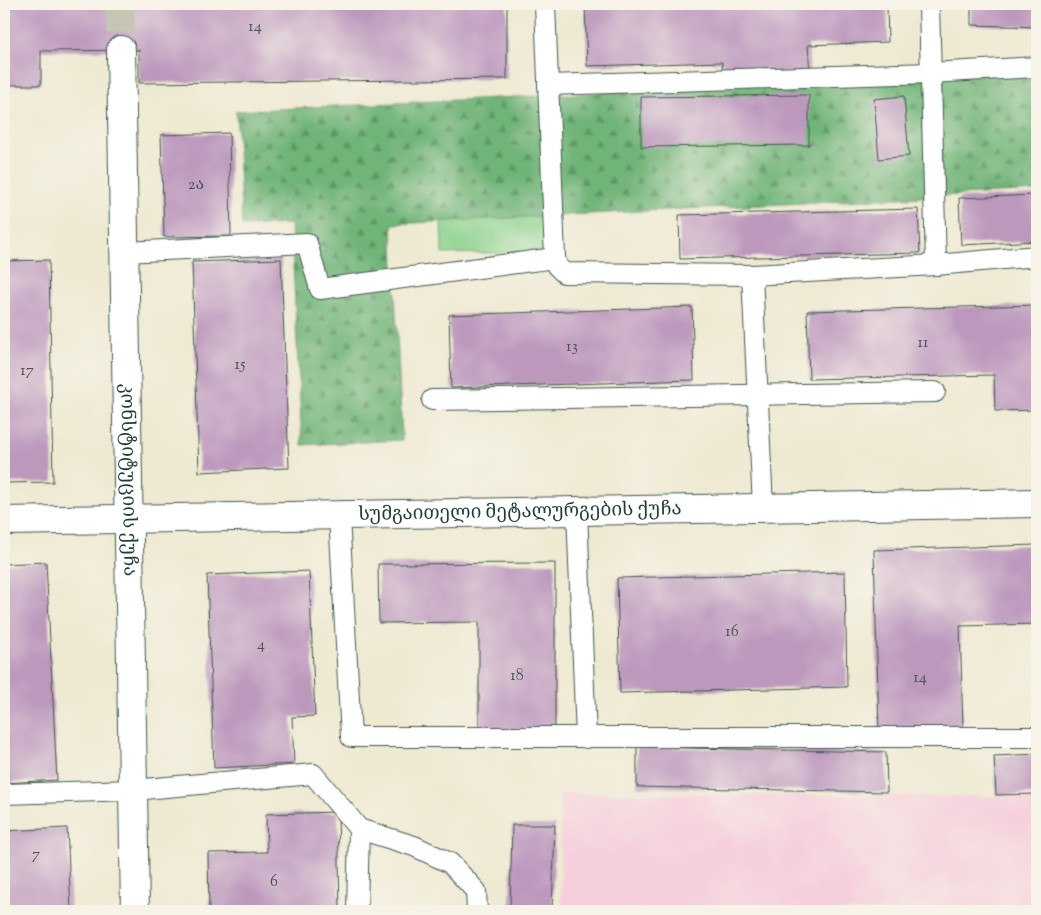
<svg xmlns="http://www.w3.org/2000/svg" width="1041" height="915" font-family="'Sorts Mill Goudy','Noto Serif Georgian',serif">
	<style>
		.built { fill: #f5cfdc }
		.green { fill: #8ad28d; stroke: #548860 }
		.forest { fill: url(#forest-firs); stroke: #477856 }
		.building { fill: #bc98bd }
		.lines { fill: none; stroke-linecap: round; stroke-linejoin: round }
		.street-tunnel { stroke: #c5c7b2; stroke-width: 28; stroke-dasharray: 28 14; stroke-linecap: butt }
		.lane-casing { stroke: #3e574c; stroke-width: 22 }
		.street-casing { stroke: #3e574c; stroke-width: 30 }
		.lane { stroke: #fff; stroke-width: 20 }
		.street { stroke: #fff; stroke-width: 28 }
		.labels { text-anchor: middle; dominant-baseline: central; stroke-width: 4; stroke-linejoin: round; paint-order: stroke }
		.number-label { font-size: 16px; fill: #465456 }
		.street-label { font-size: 19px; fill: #1f3d34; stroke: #f7f3e8 }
	</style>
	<defs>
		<pattern id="forest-firs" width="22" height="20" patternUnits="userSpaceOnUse" patternTransform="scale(1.25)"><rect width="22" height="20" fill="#6fb478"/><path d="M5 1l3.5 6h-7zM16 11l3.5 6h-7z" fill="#5b9463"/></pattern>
	</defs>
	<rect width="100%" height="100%" fill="#f7f3e8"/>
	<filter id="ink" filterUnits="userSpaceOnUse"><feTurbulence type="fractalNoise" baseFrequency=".02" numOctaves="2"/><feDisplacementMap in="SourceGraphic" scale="10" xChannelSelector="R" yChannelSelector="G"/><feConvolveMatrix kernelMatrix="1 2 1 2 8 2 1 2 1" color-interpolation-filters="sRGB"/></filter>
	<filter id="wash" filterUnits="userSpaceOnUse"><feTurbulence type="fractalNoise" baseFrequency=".0096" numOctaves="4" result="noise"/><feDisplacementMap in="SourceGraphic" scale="20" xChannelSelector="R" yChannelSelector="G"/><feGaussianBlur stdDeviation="1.12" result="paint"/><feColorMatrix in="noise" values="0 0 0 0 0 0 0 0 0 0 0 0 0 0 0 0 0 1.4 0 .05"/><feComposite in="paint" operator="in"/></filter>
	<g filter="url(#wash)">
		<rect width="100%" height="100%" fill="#eee9d1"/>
		<polygon class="built" points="560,793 1037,797 1037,911 561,911"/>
		<polygon class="green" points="543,113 546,252 442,254 438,116"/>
		<g class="forest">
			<polygon points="1037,71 1037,191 392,224 402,440 302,445 291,224 242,226 236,111"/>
			<polygon points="4,117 5,117 6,205 4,205"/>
		</g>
		<g id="blocks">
			<g class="building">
				<polygon points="4,4 507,4 507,79 139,83 139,50 41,51 41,85 4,85"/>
				<polygon points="585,4 887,4 888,42 808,45 810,73 723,76 722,62 587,66"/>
				<polygon points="971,4 1037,4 1037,27 971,25"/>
				<polygon points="809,95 809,145 641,147 641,97"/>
				<polygon points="904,96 909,156 879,159 874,99"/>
				<polygon points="229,133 231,236 164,237 161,135"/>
				<polygon points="1037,195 1037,241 961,245 959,198"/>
				<polygon points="918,209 920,253 680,259 679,215"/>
				<polygon points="281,259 289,468 199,472 192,262"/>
				<polygon points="49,260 53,482 4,483 4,261"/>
				<polygon points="1037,305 1037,410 995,411 994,375 809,379 807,311"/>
				<polygon points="692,307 694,380 451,388 449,315"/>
				<polygon points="1037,545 1037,624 960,626 963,730 879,732 874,550"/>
				<polygon points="46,562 57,780 4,783 4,564"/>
				<polygon points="555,563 555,729 479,729 479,622 379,623 378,564"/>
				<polygon points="309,571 315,716 292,717 294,764 214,768 207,575"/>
				<polygon points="845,572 847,687 620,693 617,578"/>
				<polygon points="637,747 886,752 887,792 637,787"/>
				<polygon points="1037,754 1037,794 996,795 994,756"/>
				<polygon points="338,812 340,911 209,911 208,853 267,852 266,814"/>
				<polygon points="512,825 555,825 552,911 510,911"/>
				<polygon points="67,828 71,911 5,911 4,831"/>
			</g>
		</g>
	</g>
	<g filter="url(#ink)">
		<use href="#blocks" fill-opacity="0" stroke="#3e574c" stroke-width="1"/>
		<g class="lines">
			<polyline class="street-tunnel" points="120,4 121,50"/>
			<defs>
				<g id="lane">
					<polyline points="545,4 555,258 557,266 564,273 752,275 936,265 1037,256"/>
					<polyline points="929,4 936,265"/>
					<polyline points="548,85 930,73 1037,67"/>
					<polyline points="124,252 307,243 320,289 555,258"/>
					<polyline points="752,275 763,508"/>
					<polyline points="432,400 935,392"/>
					<polyline points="577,511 586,738"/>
					<polyline points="339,515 351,737 1037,737"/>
					<polyline points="4,794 133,790 313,774 359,829 414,846 450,863 476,891 477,911"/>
					<polyline points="357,911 359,829"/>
				</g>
				<g id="street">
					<path id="s1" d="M121 50 135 911"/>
					<path id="s2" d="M4 521 1037 503"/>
				</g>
			</defs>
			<use href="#lane" class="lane-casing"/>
			<use href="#street" class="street-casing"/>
			<use href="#lane" class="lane"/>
			<use href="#street" class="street"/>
		</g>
	</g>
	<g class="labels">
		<g class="number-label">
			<text x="255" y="27">14</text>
			<text x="196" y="185">2ა</text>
			<text x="923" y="343">11</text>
			<text x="572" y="347">13</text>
			<text x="240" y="365">15</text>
			<text x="27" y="371">17</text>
			<text x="732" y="632">16</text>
			<text x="261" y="645">4</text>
			<text x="517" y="676">18</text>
			<text x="920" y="678">14</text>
			<text x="36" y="855">7</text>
			<text x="274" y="882">6</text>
		</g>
		<g class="street-label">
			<text stroke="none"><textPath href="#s1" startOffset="430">კონსტიტუციის ქუჩა</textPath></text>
			<text stroke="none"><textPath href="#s2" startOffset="516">სუმგაითელი მეტალურგების ქუჩა</textPath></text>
		</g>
	</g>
	<rect width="1041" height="915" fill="none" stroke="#f7f3e8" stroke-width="20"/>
</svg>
